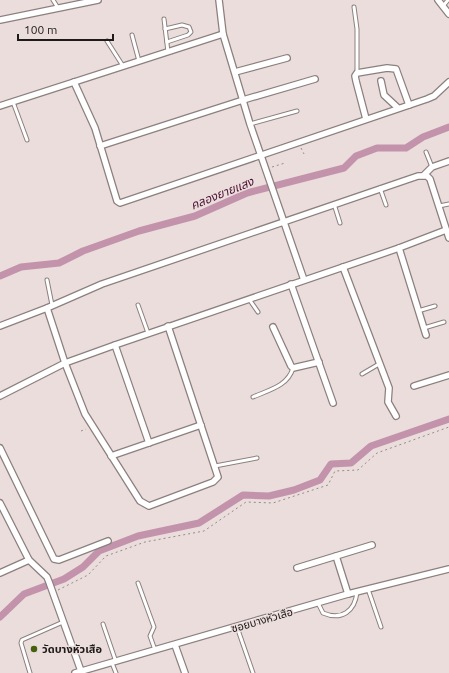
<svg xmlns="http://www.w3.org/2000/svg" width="449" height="673" font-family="Ubuntu,'Noto Sans Thai',sans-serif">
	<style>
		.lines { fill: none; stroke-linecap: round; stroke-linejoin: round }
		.canal { stroke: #c392ab; stroke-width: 7 }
		.lane-casing { stroke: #8c807f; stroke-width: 5 }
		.street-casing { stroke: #8c807f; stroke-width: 8 }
		.path { stroke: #958c8a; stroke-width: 1; stroke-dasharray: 2 3; stroke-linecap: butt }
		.lane { stroke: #fff; stroke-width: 3 }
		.street { stroke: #fff; stroke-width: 5.5 }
		.poi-dot { fill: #46600f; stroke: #eadddb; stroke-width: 1.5 }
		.labels { text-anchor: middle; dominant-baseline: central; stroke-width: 3; stroke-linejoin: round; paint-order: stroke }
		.street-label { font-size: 11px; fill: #1e1a19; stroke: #eadddb }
		.poi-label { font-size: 11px; font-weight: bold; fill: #1e1a19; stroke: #eadddb; text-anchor: start }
		.water-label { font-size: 12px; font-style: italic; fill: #4b1034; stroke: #eadddb }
	</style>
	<rect width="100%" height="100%" fill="#eadddb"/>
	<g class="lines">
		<g class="canal">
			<polyline points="0,276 21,267 59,263 83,251 139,231 195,216 247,193 344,168 356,156 377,148 406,148 423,137 449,127"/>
			<polyline points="0,617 24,594 64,579 83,567 99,551 138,536 199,523 243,495 269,496 294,490 320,480 331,464 351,463 371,446 449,419"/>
		</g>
		<defs>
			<g id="lane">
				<polyline points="53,0 58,8"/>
				<polyline points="443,6 448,0"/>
				<polyline points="354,7 357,29 357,73"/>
				<polyline points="164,19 168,52"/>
				<polyline points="165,29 182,25 189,27 191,32 188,35 167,42"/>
				<polyline points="132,35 139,61"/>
				<polyline points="107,41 123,66"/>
				<polyline points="13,102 27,140"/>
				<polyline points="250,124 297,111"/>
				<polyline points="426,152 432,167"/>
				<polyline points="380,188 386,205"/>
				<polyline points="334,204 340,223"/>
				<polyline points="439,206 449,204"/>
				<polyline points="47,280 52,305"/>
				<polyline points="249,299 258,312"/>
				<polyline points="138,305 148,333"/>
				<polyline points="418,311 435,306"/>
				<polyline points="424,328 444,322"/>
				<polyline points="362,374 379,364"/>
				<path d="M253 397C269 390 288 386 293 368"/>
				<polyline points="215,466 257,458"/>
				<polyline points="138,583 154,627 150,636 155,650"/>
				<polyline points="368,589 381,627"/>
				<path d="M318 603 323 613C342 621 355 611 357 592"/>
				<polyline points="103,624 116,662"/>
				<polyline points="237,627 253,673"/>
				<polyline points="112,663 116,673"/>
				<polyline points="30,673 21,643 22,640 63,622"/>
			</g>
			<g id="street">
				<polyline points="219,0 223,34 250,124 304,280"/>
				<polyline points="438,0 449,14"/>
				<polyline points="0,20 98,0"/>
				<polyline points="235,72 287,58"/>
				<polyline points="381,81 384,95 398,108"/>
				<polyline points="74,82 95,128 117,201 120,203 427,99 434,96 449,82"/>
				<polyline points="0,106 223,34"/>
				<polyline points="366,119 356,81 355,76 357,73 387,68 396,69 409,105"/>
				<polyline points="100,146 243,100 315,79"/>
				<polyline points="424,175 432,167 449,161"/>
				<polyline points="399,248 426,335"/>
				<polyline points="343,267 389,388 388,402 396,416"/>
				<polyline points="291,284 333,403"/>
				<polyline points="47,308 65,363 85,414 140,501 149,506 213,482 218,477 168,326"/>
				<polyline points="0,326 47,308 102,284 418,176 427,176 430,179 449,238"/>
				<polyline points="273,327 291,366 293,368 319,362"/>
				<polyline points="115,345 149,443"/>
				<polyline points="414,386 449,375"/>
				<polyline points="0,396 65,363 115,345 399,248 446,230"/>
				<polyline points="0,448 54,559 59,560 108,541"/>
				<polyline points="111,456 201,425"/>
				<polyline points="0,503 29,560 47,577 49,582 81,671"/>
				<polyline points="336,556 348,594"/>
				<polyline points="297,568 372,545"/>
				<polyline points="0,573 29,560"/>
				<polyline points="175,645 185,673"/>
				<polyline points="75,673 348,594 449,569"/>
			</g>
		</defs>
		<use href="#lane" class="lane-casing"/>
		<use href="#street" class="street-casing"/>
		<g class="path">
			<polyline points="301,148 304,154"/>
			<polyline points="272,167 285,163"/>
			<polyline points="81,431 86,429"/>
			<polyline points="58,590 88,575 106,556 145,542 204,531 246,502 273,503 328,485 335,471 358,470 377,453 449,427"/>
		</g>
		<use href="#lane" class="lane"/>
		<use href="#street" class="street"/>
	</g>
	<circle class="poi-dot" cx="34" cy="649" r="4"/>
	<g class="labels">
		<g class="street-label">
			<text transform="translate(262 620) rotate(-16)">ซอยบางหัวเสือ</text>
		</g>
		<g class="poi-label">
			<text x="42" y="649">วัดบางหัวเสือ</text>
		</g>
		<g class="water-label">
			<text transform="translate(222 193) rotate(-22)">คลองยายแสง</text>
		</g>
	</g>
	<path d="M18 34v6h95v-6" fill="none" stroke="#1e1a19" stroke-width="2"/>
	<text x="24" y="34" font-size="12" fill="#1e1a19" stroke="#eadddb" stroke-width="3" paint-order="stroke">100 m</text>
</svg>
